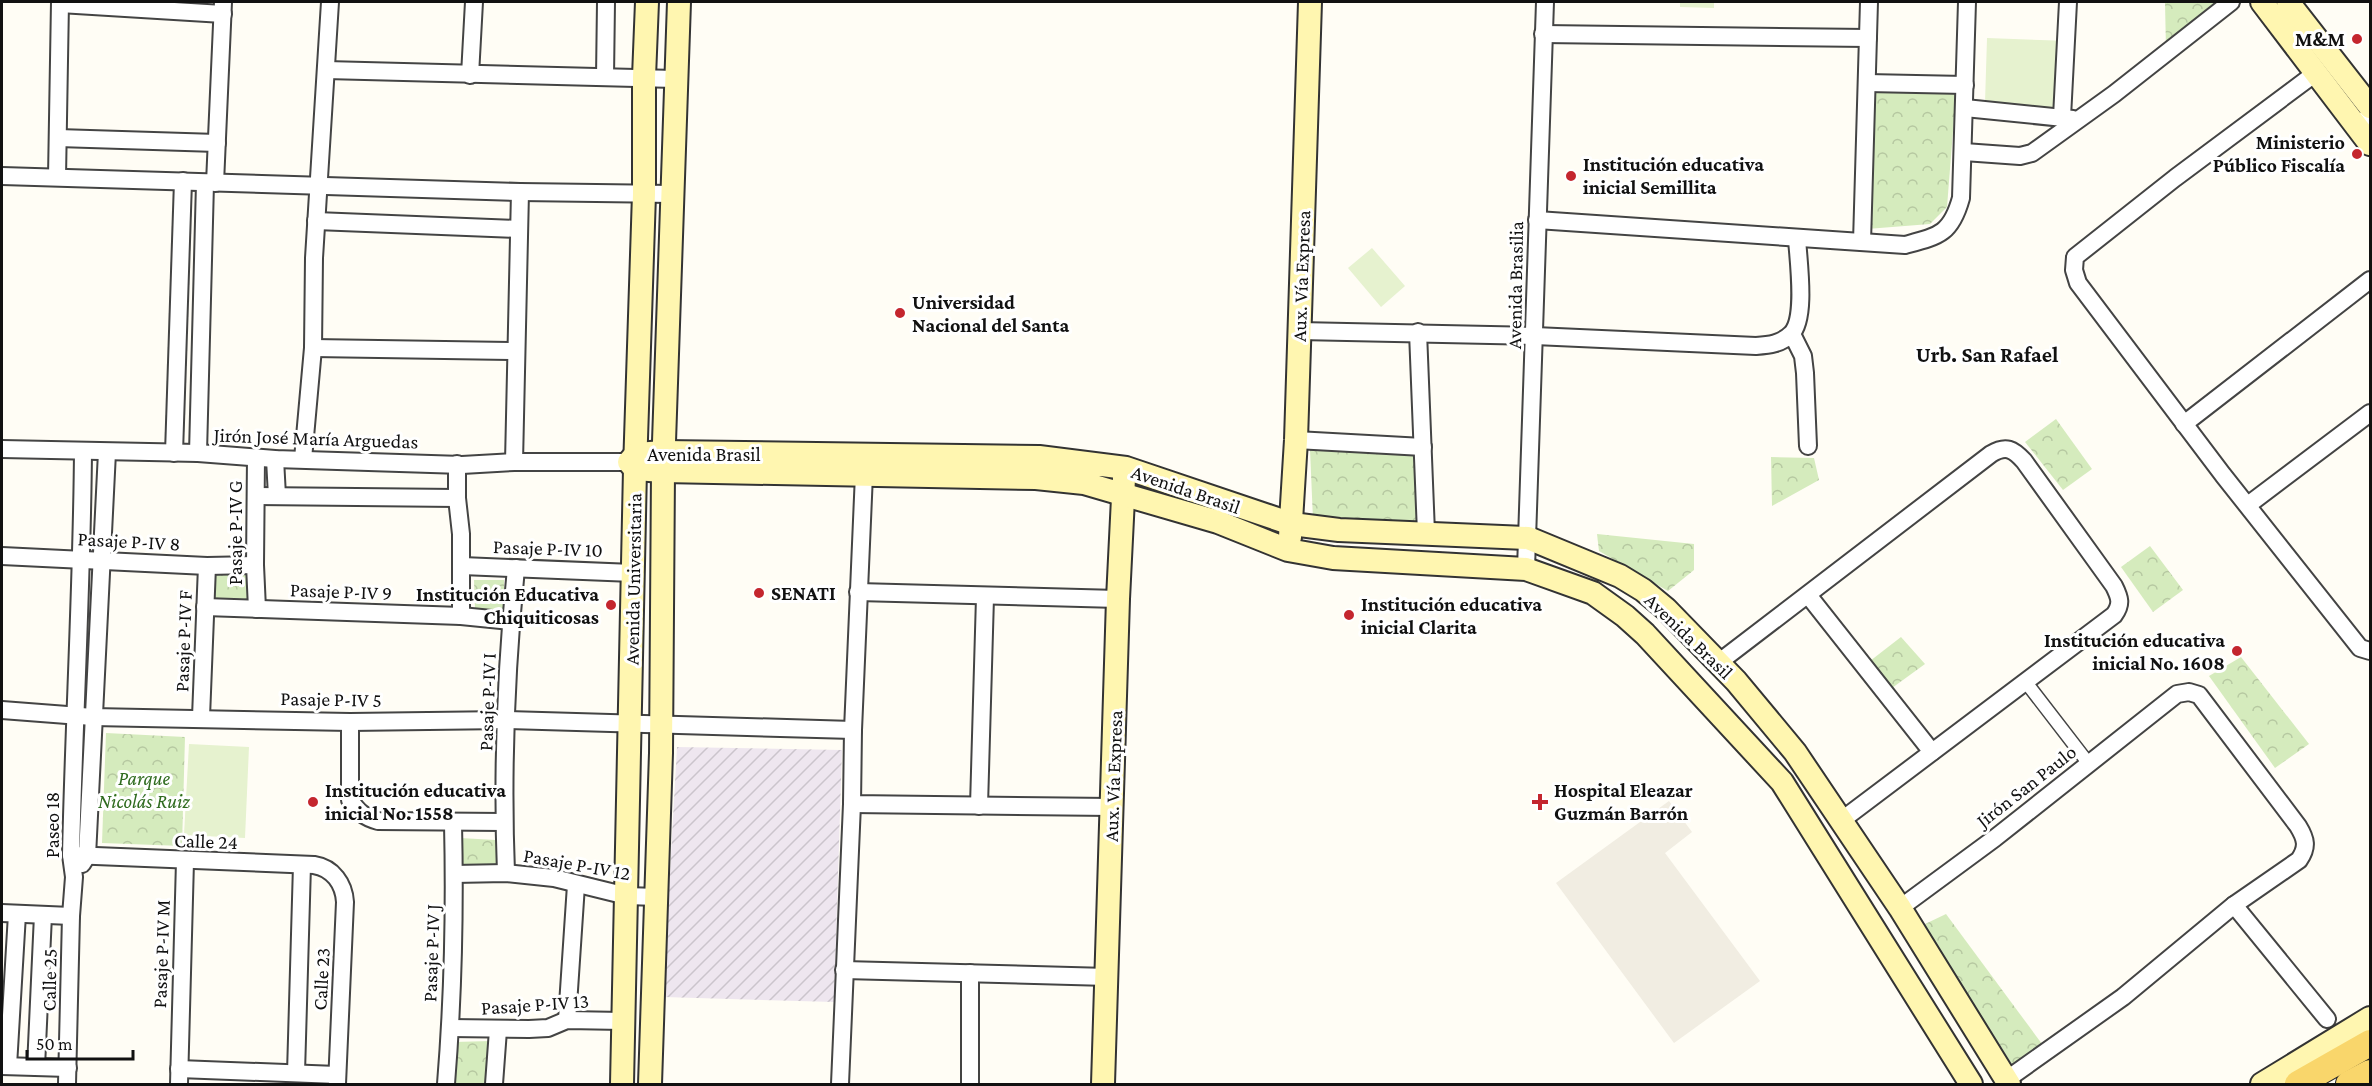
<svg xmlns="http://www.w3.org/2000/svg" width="2372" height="1086" font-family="'Crimson Pro',serif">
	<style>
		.industrial { fill: url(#industrial-furrows) }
		.park { fill: url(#park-crowns) }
		.pitch { fill: #e6f2cf }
		.plaza { fill: #f1ede2 }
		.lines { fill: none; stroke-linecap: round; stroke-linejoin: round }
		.pedestrian-casing { stroke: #444; stroke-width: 15 }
		.minor-casing { stroke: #444; stroke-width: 20 }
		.tertiary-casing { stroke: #444; stroke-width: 22 }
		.secondary-casing { stroke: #333; stroke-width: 26 }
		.primary-casing { stroke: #222; stroke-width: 28 }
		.pedestrian { stroke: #fff; stroke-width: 12 }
		.minor { stroke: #fff; stroke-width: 16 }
		.tertiary { stroke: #fff; stroke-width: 20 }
		.secondary { stroke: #fff6b0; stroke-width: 22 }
		.primary { stroke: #f9d66b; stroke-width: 26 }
		.poi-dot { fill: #c4262e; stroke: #fff; stroke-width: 2 }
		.labels { text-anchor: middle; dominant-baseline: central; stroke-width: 6; stroke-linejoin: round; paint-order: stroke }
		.poi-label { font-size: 20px; font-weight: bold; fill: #111; stroke: #fff; text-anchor: start }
		.street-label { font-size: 20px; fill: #111; stroke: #fff }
		.park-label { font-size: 20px; font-style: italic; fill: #2f6b1f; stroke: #fff }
		.quarter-label { font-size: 22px; font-weight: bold; fill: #111; stroke: #fff }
	</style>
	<defs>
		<pattern id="industrial-furrows" width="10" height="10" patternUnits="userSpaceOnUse" patternTransform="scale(1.5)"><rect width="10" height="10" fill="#eee6ef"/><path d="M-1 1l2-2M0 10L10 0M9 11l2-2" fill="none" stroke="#cbc4cc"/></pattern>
		<pattern id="park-crowns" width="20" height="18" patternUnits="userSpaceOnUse" patternTransform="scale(1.5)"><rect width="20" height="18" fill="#d5ebbd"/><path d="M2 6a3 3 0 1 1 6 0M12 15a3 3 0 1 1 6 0" fill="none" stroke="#b6c8a1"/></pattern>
	</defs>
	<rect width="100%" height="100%" fill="#fffdf5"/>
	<polygon class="industrial" points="677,747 842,750 834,1002 663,997"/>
	<g class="park">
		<polygon points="2165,2 2224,2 2166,50"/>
		<polygon points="1873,88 1956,93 1947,207 1930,224 1867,229"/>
		<polygon points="2056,419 2092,469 2063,490 2025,442"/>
		<polygon points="1310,449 1421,452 1421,527 1313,520"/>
		<polygon points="1771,457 1814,458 1819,480 1772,506"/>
		<polygon points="1597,534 1694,544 1694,570 1668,591 1599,551"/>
		<polygon points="2150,546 2183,590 2153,612 2121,567"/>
		<polygon points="212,570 251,572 251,604 213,604"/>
		<polygon points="474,580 504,580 504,610 475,609"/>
		<polygon points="1901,637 1925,664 1892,688 1870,661"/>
		<polygon points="2241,657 2309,744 2275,768 2209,676"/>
		<polygon points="106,733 185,737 182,846 102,843"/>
		<polygon points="460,838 496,840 497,871 461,870"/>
		<polygon points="1946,914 2045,1048 2015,1069 1923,925"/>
		<polygon points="491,1041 490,1084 454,1084 454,1042"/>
	</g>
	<g class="pitch">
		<polygon points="1680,2 1714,2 1714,8 1680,7"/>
		<polygon points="1987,38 2070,41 2065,110 1985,102"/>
		<polygon points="1372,248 1405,286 1381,307 1348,268"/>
		<polygon points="189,744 249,747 245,838 184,835"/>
	</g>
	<polygon class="plaza" points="1669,801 1692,832 1665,853 1760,981 1674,1043 1556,883"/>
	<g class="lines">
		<defs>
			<polyline id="pedestrian" points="2025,681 2089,764"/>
			<g id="minor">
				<polyline points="60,4 223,14"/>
				<polyline points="1543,34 1868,38"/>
				<polyline points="326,70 675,79"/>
				<polyline points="2317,72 2175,178 2075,257 2074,270 2078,283 2223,475 2360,648 2370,651"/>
				<polyline points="470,75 474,2"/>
				<polyline points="605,77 606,2"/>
				<polyline points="1867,83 1965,85"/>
				<polyline points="1965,108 2073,119"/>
				<polyline points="2062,117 2068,2"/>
				<polyline points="58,138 217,143"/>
				<polyline points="1964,152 2020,156 2032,153 2114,94 2231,2"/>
				<polyline points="2,176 520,192 672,194"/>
				<polyline points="57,177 60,2"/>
				<polyline points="215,183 223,2"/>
				<path d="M1537 220 1905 245C1939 236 1951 234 1961 198L1967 2"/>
				<polyline points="316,221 519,229"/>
				<polyline points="1862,242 1869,2"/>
				<path d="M1299 331 1535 336 1756 346C1769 345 1781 344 1791 334 1807 319 1798 259 1797 238"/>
				<polyline points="1418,332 1426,533"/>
				<polyline points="1792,334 1803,356 1805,373 1808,446"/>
				<polyline points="313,348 516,351"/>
				<polyline points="2184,424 2370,280"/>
				<polyline points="1296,440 1423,447"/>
				<polyline points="2,449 198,453 275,459 462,465 514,462 629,462"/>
				<polyline points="174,453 183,181"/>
				<polyline points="198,453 205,183"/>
				<polyline points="256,458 255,565 257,609"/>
				<polyline points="275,459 277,496"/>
				<polyline points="303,459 313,348 314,258 330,2"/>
				<polyline points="514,462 520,192"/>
				<polyline points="457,464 457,498 461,534 461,616"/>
				<polyline points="864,474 853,730 852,804 1112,807"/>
				<polyline points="256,496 457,498"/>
				<polyline points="2248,505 2370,413"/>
				<polyline points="2,556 207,566 255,565"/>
				<polyline points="462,566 633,573"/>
				<polyline points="1526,569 1545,2"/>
				<polyline points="858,592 1118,599"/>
				<polyline points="1808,595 1932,752"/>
				<polyline points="205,607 461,616 511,621"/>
				<path d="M1718 663 1991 454C2006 445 2013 449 2024 461L2114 586C2120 598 2122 604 2114 615L1842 820"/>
				<polyline points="2,710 93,717 350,722 506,720 853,730"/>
				<polyline points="201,717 207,566"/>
				<path d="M350 722V800C358 812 364 817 378 821L504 822"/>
				<polyline points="979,806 985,597"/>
				<path d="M71 855 314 865C333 868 344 884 345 902L337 1084"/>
				<polyline points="82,864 87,856 107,452"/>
				<path d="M506 873C502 772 506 669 516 568"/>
				<polyline points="454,874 506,873 554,878 627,896 657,897"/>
				<polyline points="2234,905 2327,1019"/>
				<path d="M1900 908 1995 838 2177 694 2189 692 2199 695 2298 826C2306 839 2308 847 2299 860L2234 905 2123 997 2006 1080"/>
				<polyline points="2,913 71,916"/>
				<polyline points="844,970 1108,977"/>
				<polyline points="567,1020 576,885"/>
				<polyline points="450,1028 529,1029 548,1028 567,1020 623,1021"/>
				<polyline points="2,1066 68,1068"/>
				<polyline points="8,1066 17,914"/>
				<polyline points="36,1067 43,915"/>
				<polyline points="179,1069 337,1075"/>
				<polyline points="296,1073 302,865"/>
				<path d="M67 1084 71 916 74 877 71 855C74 721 82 586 83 451"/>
				<polyline points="179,1084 185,861"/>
				<path d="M446 1084C453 998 455 910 453 823"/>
				<polyline points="494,1084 498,1030"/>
				<polyline points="840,1084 852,804"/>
				<polyline points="970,1084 970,973"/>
			</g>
			<polyline id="tertiary" points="2358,128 2370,118"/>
			<g id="secondary">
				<polyline points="2262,2 2370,144"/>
				<polyline points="2288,2 2370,107"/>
				<polyline points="1290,537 1296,440 1310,2"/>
				<polyline points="622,1084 635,469 644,194 644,77 647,2"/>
				<polyline points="650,1084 661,753 663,471 679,2"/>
				<polyline points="1103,1084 1118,599 1124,478"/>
				<polyline points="1971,1084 1782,782 1645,634 1625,616 1593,593 1526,569 1333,558 1288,550 1218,522 1084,483 1036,478 663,471 635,469 629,462 636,454 664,452 1039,457 1126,468 1292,524 1339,530 1528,538 1620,576 1643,590 1666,609 1736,681 1795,752 1900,908 2009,1084"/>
				<polyline points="2262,1084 2370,1018"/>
			</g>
			<g id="primary">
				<polyline points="2298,1084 2370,1043"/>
				<polyline points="2349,1084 2370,1073"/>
			</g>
		</defs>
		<use href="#pedestrian" class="pedestrian-casing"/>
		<use href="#minor" class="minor-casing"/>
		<use href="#tertiary" class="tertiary-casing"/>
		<use href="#secondary" class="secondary-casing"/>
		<use href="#primary" class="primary-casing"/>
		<use href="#pedestrian" class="pedestrian"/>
		<use href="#minor" class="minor"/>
		<use href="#tertiary" class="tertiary"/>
		<use href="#secondary" class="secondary"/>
		<use href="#primary" class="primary"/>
	</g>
	<g class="poi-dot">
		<circle cx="2357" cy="39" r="6"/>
		<circle cx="2357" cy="154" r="6"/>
		<circle cx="1571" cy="176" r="6"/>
		<circle cx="900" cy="313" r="6"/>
		<circle cx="759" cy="593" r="6"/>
		<circle cx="611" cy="605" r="6"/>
		<circle cx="1349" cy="615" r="6"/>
		<circle cx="2237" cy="651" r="6"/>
		<circle cx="313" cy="802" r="6"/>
		<path d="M1537 793h6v6h6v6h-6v6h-6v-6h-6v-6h6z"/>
	</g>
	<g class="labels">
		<g class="poi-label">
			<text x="2345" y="39" text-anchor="end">M&amp;M</text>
			<text x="2345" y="142" text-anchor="end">Ministerio<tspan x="2345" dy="23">Público Fiscalía</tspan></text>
			<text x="1583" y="164">Institución educativa<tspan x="1583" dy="23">inicial Semillita</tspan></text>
			<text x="912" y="302">Universidad<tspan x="912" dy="23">Nacional del Santa</tspan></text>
			<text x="771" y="593">SENATI</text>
			<text x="599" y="594" text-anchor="end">Institución Educativa<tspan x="599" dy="23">Chiquiticosas</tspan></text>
			<text x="1361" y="604">Institución educativa<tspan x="1361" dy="23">inicial Clarita</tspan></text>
			<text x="2225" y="640" text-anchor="end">Institución educativa<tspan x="2225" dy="23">inicial No. 1608</tspan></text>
			<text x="325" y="790">Institución educativa<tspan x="325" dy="23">inicial No. 1558</tspan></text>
			<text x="1554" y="790">Hospital Eleazar<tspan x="1554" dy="23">Guzmán Barrón</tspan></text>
		</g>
		<g class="street-label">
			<text transform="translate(1301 276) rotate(-88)">Aux. Vía Expresa</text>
			<text transform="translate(1515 285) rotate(-89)">Avenida Brasilia</text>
			<text transform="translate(316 438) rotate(2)">Jirón José María Arguedas</text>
			<text x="704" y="454">Avenida Brasil</text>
			<text transform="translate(1186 489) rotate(19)">Avenida Brasil</text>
			<text transform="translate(235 533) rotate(-90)">Pasaje P-IV G</text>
			<text transform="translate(129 541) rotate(3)">Pasaje P-IV 8</text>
			<text transform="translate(548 548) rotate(2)">Pasaje P-IV 10</text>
			<text transform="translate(633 579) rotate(-89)">Avenida Universitaria</text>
			<text transform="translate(341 591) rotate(2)">Pasaje P-IV 9</text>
			<text transform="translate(1689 636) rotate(44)">Avenida Brasil</text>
			<text transform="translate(183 641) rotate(-88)">Pasaje P-IV F</text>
			<text transform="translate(331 699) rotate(1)">Pasaje P-IV 5</text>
			<text transform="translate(487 702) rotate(-88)">Pasaje P-IV I</text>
			<text transform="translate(1113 776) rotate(-88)">Aux. Vía Expresa</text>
			<text transform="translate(2026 786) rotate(-38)">Jirón San Paulo</text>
			<text transform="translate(52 825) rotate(-90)">Paseo 18</text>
			<text transform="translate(206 841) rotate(2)">Calle 24</text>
			<text transform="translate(577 864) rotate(10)">Pasaje P-IV 12</text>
			<text transform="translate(431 953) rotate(-88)">Pasaje P-IV J</text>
			<text transform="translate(161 954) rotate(-88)">Pasaje P-IV M</text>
			<text transform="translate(321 979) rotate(-87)">Calle 23</text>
			<text transform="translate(49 980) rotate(-89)">Calle 25</text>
			<text transform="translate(535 1004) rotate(-4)">Pasaje P-IV 13</text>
		</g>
		<g class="park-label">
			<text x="144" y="778">Parque<tspan x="144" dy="23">Nicolás Ruiz</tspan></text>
		</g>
		<g class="quarter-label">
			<text x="1987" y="354">Urb. San Rafael</text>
		</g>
	</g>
	<rect width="2372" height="1086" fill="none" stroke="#111111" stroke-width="6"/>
	<path d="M27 1050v9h106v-9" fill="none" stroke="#111111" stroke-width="3"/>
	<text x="36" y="1050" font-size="18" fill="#111111" stroke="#ffffff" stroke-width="4.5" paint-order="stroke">50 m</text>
</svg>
